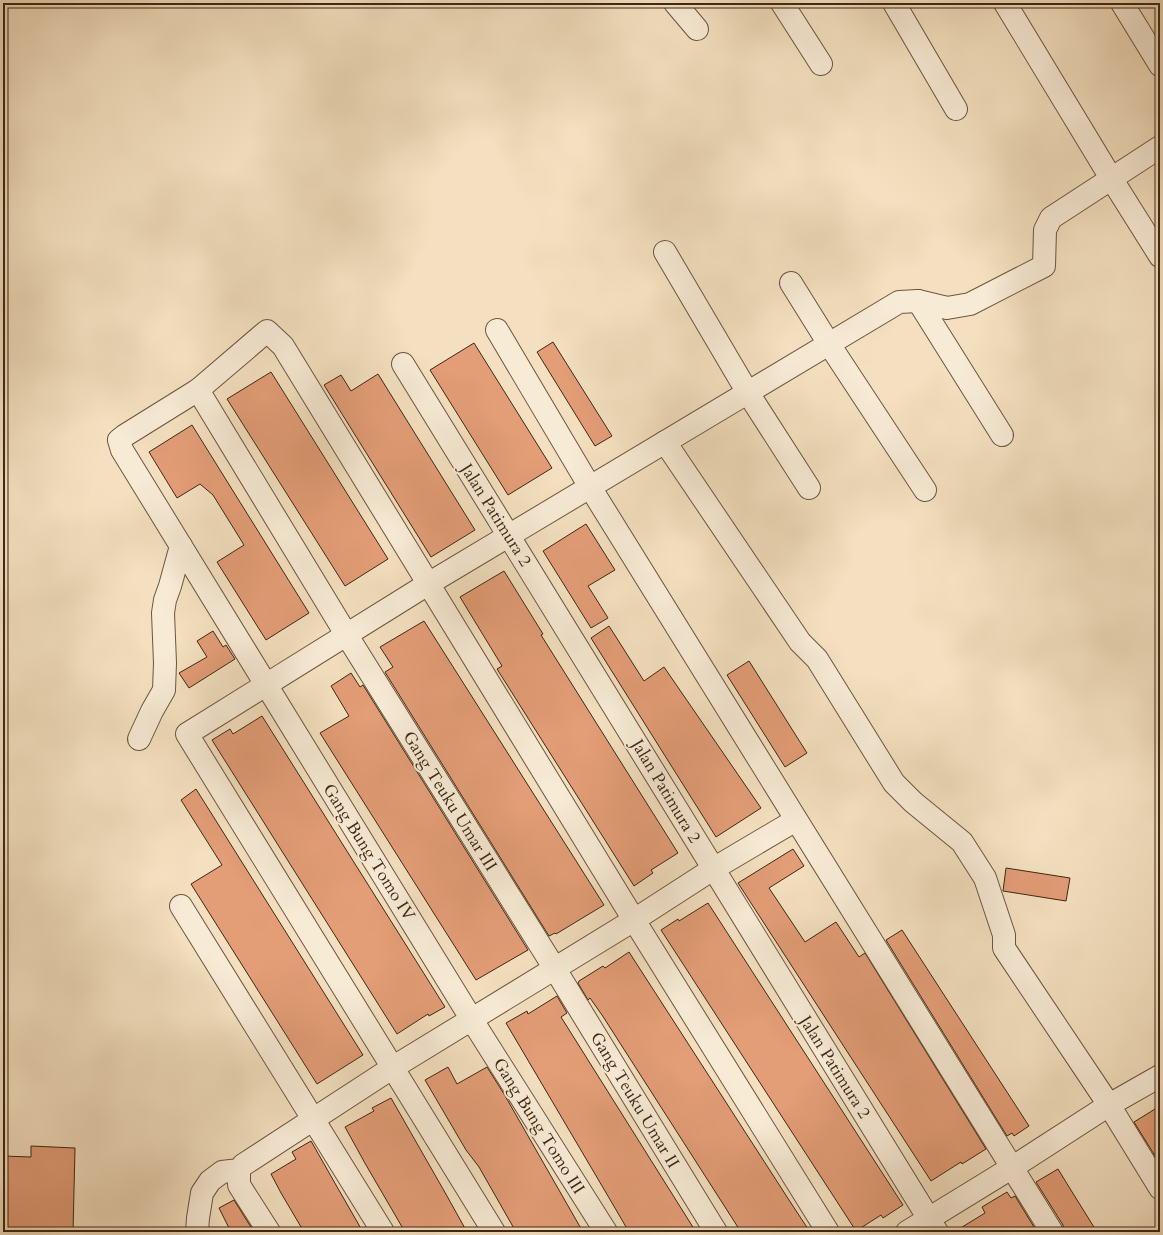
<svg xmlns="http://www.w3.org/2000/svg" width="1163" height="1235" font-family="Cardo,serif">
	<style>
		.building { fill: #e39d77; stroke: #3e2714 }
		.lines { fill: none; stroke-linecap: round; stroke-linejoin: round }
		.minor-casing { stroke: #6c553f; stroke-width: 24 }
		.minor { stroke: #f8ebd6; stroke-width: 22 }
		.labels { text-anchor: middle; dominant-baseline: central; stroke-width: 4; stroke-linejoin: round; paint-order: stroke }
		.street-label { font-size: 17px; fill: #3e2714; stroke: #f8ebd6 }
	</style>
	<rect width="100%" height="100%" fill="#f4e0c0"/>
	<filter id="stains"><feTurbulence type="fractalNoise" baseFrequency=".005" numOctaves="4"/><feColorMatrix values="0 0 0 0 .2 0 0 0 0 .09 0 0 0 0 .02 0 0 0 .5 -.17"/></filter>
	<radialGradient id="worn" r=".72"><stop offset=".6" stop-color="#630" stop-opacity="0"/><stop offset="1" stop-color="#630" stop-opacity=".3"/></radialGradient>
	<g class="building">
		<polygon points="553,342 612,436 595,446 537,352"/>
		<polygon points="474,343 552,468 508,495 430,370"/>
		<polygon points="271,372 388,559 345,586 227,399"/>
		<polygon points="378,374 475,530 431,557 324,385 341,375 351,391"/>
		<polygon points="192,425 309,613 266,640 217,562 244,545 213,495 200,484 177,498 149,452"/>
		<polygon points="586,524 615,570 588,586 608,618 591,628 543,551"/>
		<polygon points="504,571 543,634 541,635 678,853 651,870 653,873 634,886 497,669 502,666 460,597"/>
		<polygon points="424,621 604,905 556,934 555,933 549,936 385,672 393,667 380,647"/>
		<polygon points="609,626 644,681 664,667 761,808 716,837 591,638"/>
		<polygon points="213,631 223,647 226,645 235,659 189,688 179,673 207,657 197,641"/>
		<polygon points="749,661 807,753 785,767 727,675"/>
		<polygon points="351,673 360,687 363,685 528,950 476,980 320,733 349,716 331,686"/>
		<polygon points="262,716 445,1007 429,1016 428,1014 397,1034 212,740 230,729 233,734"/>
		<polygon points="196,789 363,1055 317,1084 191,884 222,865 181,800"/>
		<polygon points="793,849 804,866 769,888 805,942 836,922 859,957 865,953 986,1149 962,1164 961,1162 931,1181 738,883"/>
		<polygon points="1006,868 1070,878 1066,901 1003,891"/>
		<polygon points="708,903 903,1205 883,1218 881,1215 856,1231 661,930 678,919 679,921"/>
		<polygon points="902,930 1029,1126 1014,1136 1012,1133 1007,1136 886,940"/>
		<polygon points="629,952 789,1200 810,1232 741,1232 602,1015 590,998 588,1000 578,983 579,981 603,966 605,968"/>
		<polygon points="557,996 567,1013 561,1017 696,1232 629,1232 605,1191 506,1023 527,1011 528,1014"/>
		<polygon points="448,1067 457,1084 487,1067 504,1094 583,1232 516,1232 479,1167 466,1150 425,1080"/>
		<polygon points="391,1098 447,1196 467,1232 405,1232 366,1165 345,1127 374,1111 372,1108"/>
		<polygon points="1160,1106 1160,1164 1134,1122"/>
		<polygon points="311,1141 336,1185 363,1232 304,1232 281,1193 271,1174 296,1159 292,1152"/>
		<polygon points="31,1146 75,1148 73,1232 3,1232 3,1156 31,1157"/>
		<polygon points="1058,1169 1069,1187 1097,1232 1064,1232 1063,1225 1036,1182"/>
		<polygon points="1007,1192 1011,1198 1015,1196 1037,1232 954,1232 985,1213 982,1207"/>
		<polygon points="234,1200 254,1232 231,1232 219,1208"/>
	</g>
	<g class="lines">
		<defs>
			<g id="minor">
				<polyline points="675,3 697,29"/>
				<polyline points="782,3 821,64"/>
				<polyline points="894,3 956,109"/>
				<polyline points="1005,3 1111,178 1160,256"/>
				<polyline points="1122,3 1160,65"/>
				<polyline points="665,252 748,393 809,488"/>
				<polyline points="791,283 829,344 925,490"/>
				<polyline points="918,301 1002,435"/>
				<polyline points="497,330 590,487 1052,1232"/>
				<polyline points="403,364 937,1232"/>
				<polyline points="198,390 346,634 555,969 716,1232"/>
				<polyline points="665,442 800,642 817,659 894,783 913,802 962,842 985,878 1004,935 1004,948 1109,1105 1160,1188"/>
				<polyline points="139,739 152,711 164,690 165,663 163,613 165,600 170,586 181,546"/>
				<polyline points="181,906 383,1232"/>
				<polyline points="239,1170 239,1185 269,1232"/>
				<polyline points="197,1232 198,1218 202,1193 210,1181 222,1172 239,1170 243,1165 392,1068 634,920 713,869 796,820"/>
				<polyline points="494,1232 187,734 428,584 899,302 918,301 947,308 970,304 1044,266 1045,230 1051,218 1160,147"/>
				<polyline points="606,1232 472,1020 122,450 119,440 124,436 198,390 267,331 283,346 634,920 828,1232"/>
				<polyline points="907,1232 1013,1167 1109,1105 1160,1076"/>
			</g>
		</defs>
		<use href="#minor" class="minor-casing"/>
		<use href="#minor" class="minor"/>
	</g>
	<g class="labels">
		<g class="street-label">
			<text transform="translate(496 515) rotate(58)">Jalan Patimura 2</text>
			<text transform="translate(666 791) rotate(59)">Jalan Patimura 2</text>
			<text transform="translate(450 801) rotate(58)">Gang Teuku Umar III</text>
			<text transform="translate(369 852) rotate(58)">Gang Bung Tomo IV</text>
			<text transform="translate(835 1067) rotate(58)">Jalan Patimura 2</text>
			<text transform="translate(635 1100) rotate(59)">Gang Teuku Umar II</text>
			<text transform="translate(539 1126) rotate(58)">Gang Bung Tomo III</text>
		</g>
	</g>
	<rect width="1163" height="1235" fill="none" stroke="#f4e0c0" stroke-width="16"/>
	<rect x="4" y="4" width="1155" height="1227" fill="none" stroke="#3e2714" stroke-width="2"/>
	<rect x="8" y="8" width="1147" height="1219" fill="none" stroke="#3e2714"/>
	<rect width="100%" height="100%" filter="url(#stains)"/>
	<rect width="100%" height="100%" fill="url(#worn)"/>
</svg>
